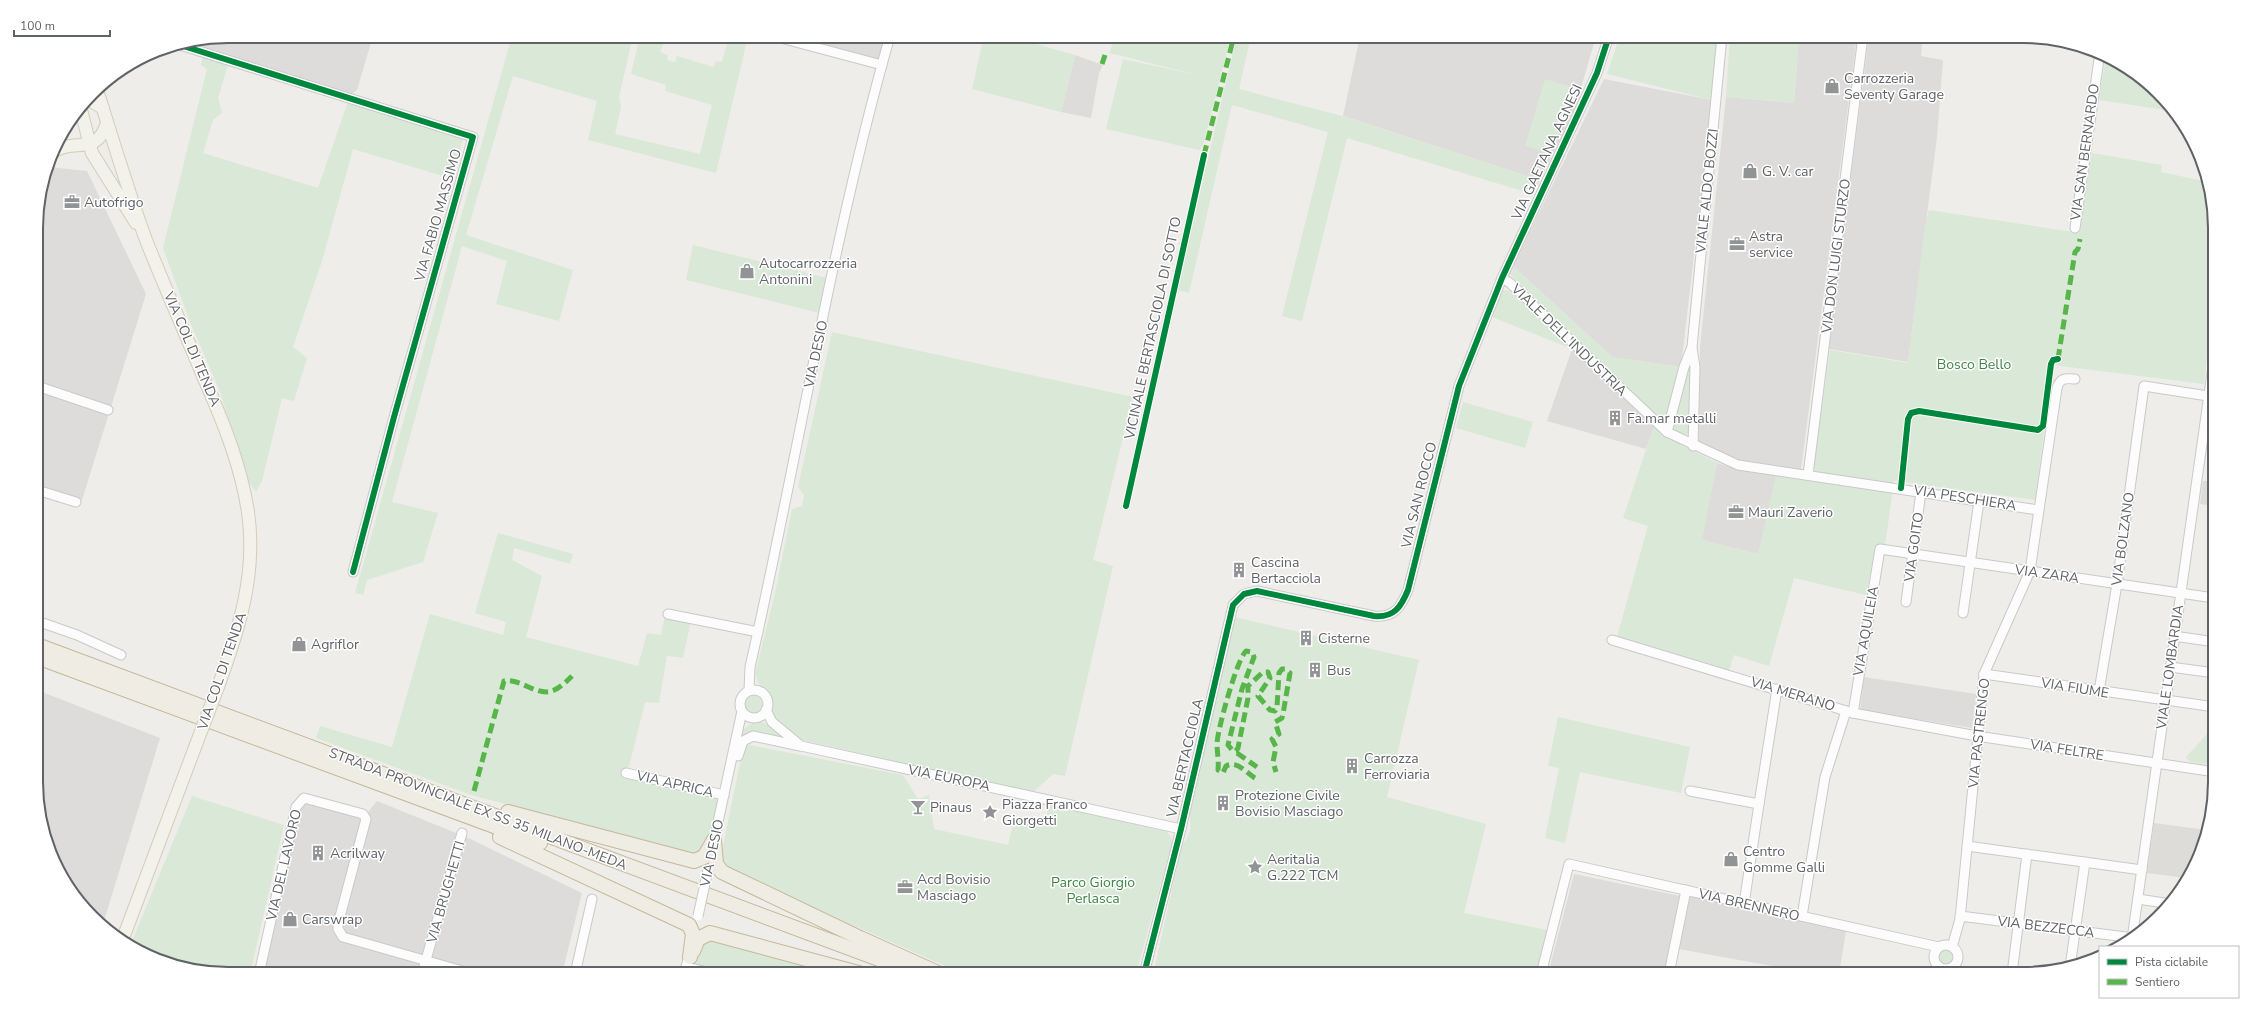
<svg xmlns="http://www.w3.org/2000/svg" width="2251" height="1010" font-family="'Nunito Sans',sans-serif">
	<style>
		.industrial { fill: #dddcda }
		.education { fill: #dedcd8 }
		.green { fill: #d9e8d7 }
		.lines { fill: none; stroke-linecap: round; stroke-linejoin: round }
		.minor-casing { stroke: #c9c9c9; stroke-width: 11 }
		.major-casing { stroke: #d3cdba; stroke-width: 14 }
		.highway-casing { stroke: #c3b899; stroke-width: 16 }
		.minor { stroke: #fcfcfc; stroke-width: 9 }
		.major { stroke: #f2f1ea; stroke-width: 12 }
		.highway { stroke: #efece3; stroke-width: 14 }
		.minor-bridge-casing { stroke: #c9c9c9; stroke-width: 11; stroke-linecap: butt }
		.major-bridge-casing { stroke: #d3cdba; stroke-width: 14; stroke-linecap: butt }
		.minor-bridge { stroke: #fcfcfc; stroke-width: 9 }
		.major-bridge { stroke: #f2f1ea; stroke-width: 12 }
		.quiet { stroke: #58b549; stroke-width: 5; stroke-dasharray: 10 5; stroke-linecap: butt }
		.cycleway-casing { stroke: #fff; stroke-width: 8 }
		.cycleway { stroke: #00873e; stroke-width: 6 }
		.labels { text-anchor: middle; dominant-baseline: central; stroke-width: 3; stroke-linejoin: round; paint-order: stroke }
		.poi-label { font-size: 14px; fill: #5f6266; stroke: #fff; text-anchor: start }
		.street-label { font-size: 14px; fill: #5f6266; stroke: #fff }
		.park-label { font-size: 14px; fill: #3f8546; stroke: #fff }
		.rim { fill: none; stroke: #5f6266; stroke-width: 2 }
	</style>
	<rect width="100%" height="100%" fill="#eeede9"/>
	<g class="industrial">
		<polygon points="228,36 373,36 357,90 352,94 193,43"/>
		<polygon points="817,36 876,36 886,39 879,62 815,45"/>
		<polygon points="1360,36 1596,36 1581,88 1581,97 1540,180 1343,116"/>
		<polygon points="1799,36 1857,36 1801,470 1740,461 1699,443 1700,347 1726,97 1794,103"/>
		<polygon points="1869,36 1923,36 1921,56 1943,60 1937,137 1908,362 1829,349"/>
		<polygon points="1075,55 1103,65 1099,73 1091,118 1061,112"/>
		<polygon points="1604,79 1712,100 1681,367 1612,357 1513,266"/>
		<polygon points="49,167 87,171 146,294 82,500 37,486 36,215"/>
		<polygon points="1572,349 1654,426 1646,449 1547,421"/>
		<polygon points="1717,463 1737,469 1777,475 1759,554 1701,540"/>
		<polygon points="1864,677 1976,694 1972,728 1860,710"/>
		<polygon points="37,690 160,738 103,924 75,899 51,855 38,807"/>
		<polygon points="377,801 466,837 582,893 562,974 264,974 302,802 363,818"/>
		<polygon points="1574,874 1680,896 1664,974 1548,974"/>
		<polygon points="1690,896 1846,931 1839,974 1815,974 1679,949"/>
	</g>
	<g class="education">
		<polygon points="2214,436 2214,506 2200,504 2203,481 2208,481"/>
		<polygon points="2154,823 2206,830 2200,856 2186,878 2147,873"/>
	</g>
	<g class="green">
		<polygon points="512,36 633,36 619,97 621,107 615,134 700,154 712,105 665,91 666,85 631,74 640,36 666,36 660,52 668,55 667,60 675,62 677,56 713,67 716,61 722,62 729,36 748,36 716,173 588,140 597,101 513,76 466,235 573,270 559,321 496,304 507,261 462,246 392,502 438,513 423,562 367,580 363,595 355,593"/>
		<polygon points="984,36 1007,36 1075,55 1061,112 972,89"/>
		<polygon points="1114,36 1231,36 1203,145 1199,150 1106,129 1123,59 1201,76 1110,53"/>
		<polygon points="1237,36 1251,36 1239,89 1342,116 1540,180 1533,194 1347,138 1302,321 1282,316 1328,132 1232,105 1189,293 1177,290"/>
		<polygon points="1620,36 1717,36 1712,100 1607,74"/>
		<polygon points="1730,36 1799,36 1794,103 1726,97"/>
		<polygon points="203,56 228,65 218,98 222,113 213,120 203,153 318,188 348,102 463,138 453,179 353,149 322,261 293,347 307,358 294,401 282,398 262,481 256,492 248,481 219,389 190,322 163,248 207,69 201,65"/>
		<polygon points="2106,56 2140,76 2166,102 2165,110 2099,100"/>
		<polygon points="1545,79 1579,89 1550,153 1525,146"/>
		<polygon points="2092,153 2162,165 2161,172 2208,182 2213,203 2214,324 2210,331 2204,384 2053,365 2035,500 1894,481 1885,546 1876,545 1866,595 1794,578 1769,666 1734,655 1729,671 1617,637 1648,526 1623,518 1654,426 1670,439 1717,463 1702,540 1758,554 1776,475 1812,479 1830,350 1908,363 1925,226 1929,210 2079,233"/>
		<polygon points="693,245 831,279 823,314 686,280"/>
		<polygon points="1513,266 1612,357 1681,367 1666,418 1659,418 1644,406 1509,273"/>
		<polygon points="1507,290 1513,294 1572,349 1492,317 1502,291"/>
		<polygon points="832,332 1133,397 1093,560 1113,566 1065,776 1053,774 1033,792 801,740 773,718 769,695 759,684 755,674 775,593 792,509 802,506 804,495 798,487"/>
		<polygon points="1690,369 1692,373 1688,433 1684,435 1677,433 1673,425 1687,370"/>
		<polygon points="1463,402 1533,422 1525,448 1456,428"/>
		<polygon points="498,533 573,554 570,564 514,548 512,560 542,576 526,637 638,666 647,633 661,635 665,616 691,621 683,658 667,656 659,703 645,702 628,770 719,797 710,835 699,853 693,854 471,795 316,738 320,726 392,747 430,614 503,635 506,622 475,613"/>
		<path d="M1234 617 1419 660 1387 797 1486 824 1464 913 1552 931 1537 974H1153L1182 845C1191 835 1192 827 1189 814Z"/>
		<circle cx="753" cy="704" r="9"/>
		<polygon points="1558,717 1690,747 1681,793 1580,772 1565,843 1545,838 1559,768 1548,766"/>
		<polygon points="755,721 765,723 787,741 756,734 740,741 744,729"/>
		<polygon points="2209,732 2215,733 2215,749 2206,764 2190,762 2186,757"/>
		<polygon points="744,744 903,775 918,799 929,795 934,829 1008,845 1014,819 1044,826 1049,804 1166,831 1171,837 1172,843 1136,974 963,974 725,868 720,860"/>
		<polygon points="192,796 284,825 250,974 228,974 154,959 130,946"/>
		<path d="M712 941 842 974H727L693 966C697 954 699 945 712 941Z"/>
		<circle cx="1946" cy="957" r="8"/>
	</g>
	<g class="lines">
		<defs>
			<g id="minor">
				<polyline points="773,36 882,65"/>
				<polyline points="180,45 473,137 394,417 353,572"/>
				<polyline points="2075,228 2100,52"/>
				<polyline points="1502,278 1510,283 1667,432 1738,465 2038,510"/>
				<polyline points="1692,348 1695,367 1693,446"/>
				<polyline points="37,386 108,410"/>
				<polyline points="1667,432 1684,367 1692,347 1722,36"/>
				<polyline points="1808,475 1863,36"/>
				<polyline points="37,490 76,502"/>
				<polyline points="1906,602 1921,492"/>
				<polyline points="1963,613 1979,501"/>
				<polyline points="668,614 758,632"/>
				<polyline points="37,621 77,635 121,655"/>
				<polyline points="2174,636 2215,642"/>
				<polyline points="1612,640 1853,713 1977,736 2215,772"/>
				<polyline points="2170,667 2215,673"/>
				<polyline points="1984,674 2215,707"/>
				<path d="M749 690 750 667C798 457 831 243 890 36"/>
				<circle cx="754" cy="704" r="14"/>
				<polyline points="2099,691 2117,584 2144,386 2208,396"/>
				<polyline points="766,710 772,722 801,746 1181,829"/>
				<polyline points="1853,713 1880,549 2214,598"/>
				<polyline points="738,756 743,741 753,736 800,746"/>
				<polyline points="626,773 724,795"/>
				<polyline points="1690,791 1759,804 1744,904"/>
				<polyline points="1759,804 1777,689"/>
				<polyline points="713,845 742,711"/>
				<polyline points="1967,846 2142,870"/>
				<polyline points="2138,899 2171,904"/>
				<polyline points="1802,916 1825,777 1846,711"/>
				<polyline points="1960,916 2134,938"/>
				<polyline points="2132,939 2214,359"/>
				<circle cx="1946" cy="957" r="12"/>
				<path d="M1952 947 1960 919 1984 674 2030 571 2057 388C2060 378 2065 378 2075 379"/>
				<polyline points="687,967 715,974"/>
				<polyline points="2070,967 2085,862"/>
				<polyline points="259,974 296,807 304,798 363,814 366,819 338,924 338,929 343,937 473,974"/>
				<polyline points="422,974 462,833"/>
				<polyline points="575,974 592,899"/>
				<polyline points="684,974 690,953"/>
				<path d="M1144 974 1181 829 1233 605 1244 594 1257 591 1374 616C1394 618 1401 607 1408 590L1459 386 1502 278 1597 73 1609 36"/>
				<polyline points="1541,974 1569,864 1939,947"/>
				<polyline points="1669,974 1686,890"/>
				<polyline points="2012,974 2027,854"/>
			</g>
			<g id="major">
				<path d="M97 90C113 140 128 191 146 240 165 288 186 335 206 383 224 424 241 466 248 512 257 574 239 629 218 687"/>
				<polyline points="89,100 103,108"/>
				<polyline points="81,110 92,153 136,223"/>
				<path d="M53 152C75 137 96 157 107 123"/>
				<polyline points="122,941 200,734"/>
			</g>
			<g id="highway">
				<polyline points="37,645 919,974"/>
				<polyline points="37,657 540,843"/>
				<polyline points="508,812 694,861 704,857 714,840"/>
				<polyline points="500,837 689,925 693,934 690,957"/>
				<polyline points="714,840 716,864 722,872 860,938 940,974"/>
				<polyline points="693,951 698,939 710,933 862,974"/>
			</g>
		</defs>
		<use href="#minor" class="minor-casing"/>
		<use href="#major" class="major-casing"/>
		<use href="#highway" class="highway-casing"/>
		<use href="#minor" class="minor"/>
		<use href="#major" class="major"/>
		<use href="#highway" class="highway"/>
		<defs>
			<polyline id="minor-bridge" points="698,916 708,870"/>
			<polyline id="major-bridge" points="200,734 218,687"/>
		</defs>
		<use href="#minor-bridge" class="minor-bridge-casing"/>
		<use href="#major-bridge" class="major-bridge-casing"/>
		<use href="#minor-bridge" class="minor-bridge"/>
		<use href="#major-bridge" class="major-bridge"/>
		<g class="quiet">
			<polyline points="1102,64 1105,55"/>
			<polyline points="1204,155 1234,36"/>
			<polyline points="2058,359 2075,252 2078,249 2080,239"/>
			<polyline points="1237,753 1257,767"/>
			<path d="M1255 778C1246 773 1238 760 1226 766L1223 773 1218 770C1219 759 1217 753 1217 743 1218 728 1237 659 1246 651L1252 652 1254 657 1242 689 1228 745 1233 751H1236L1238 748 1248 698V686L1263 672H1268L1270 678 1258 696 1270 710 1275 711 1277 707 1279 673 1282 669H1285L1290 673 1283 714 1282 718 1275 722 1279 734 1272 739 1276 747 1273 762 1276 772"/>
			<path d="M474 791 504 681C520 678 536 696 552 691 559 689 567 681 572 676"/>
		</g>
		<defs>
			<g id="cycleway">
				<polyline points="180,45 473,137 394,417 353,572"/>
				<polyline points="1901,488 1908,419 1911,413 1919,411 2038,430 2043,426 2051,364 2053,360 2058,359"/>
				<polyline points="1126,506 1204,155"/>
				<path d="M1144 974 1181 829 1233 605 1244 594 1257 591 1374 616C1394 618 1401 607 1408 590L1459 386 1502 278 1597 73 1609 36"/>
			</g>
		</defs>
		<use href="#cycleway" class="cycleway-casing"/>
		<use href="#cycleway" class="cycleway"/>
	</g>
	<defs>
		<symbol id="shop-bare" viewBox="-9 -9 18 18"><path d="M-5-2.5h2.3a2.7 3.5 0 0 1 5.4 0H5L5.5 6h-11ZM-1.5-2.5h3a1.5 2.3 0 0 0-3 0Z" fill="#919394" stroke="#fff" stroke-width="2.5" paint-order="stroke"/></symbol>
		<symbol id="office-bare" viewBox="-9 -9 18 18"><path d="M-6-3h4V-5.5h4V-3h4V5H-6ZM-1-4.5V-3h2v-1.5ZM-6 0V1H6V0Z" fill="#919394" stroke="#fff" stroke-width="2.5" paint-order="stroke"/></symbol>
		<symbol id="building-bare" viewBox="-9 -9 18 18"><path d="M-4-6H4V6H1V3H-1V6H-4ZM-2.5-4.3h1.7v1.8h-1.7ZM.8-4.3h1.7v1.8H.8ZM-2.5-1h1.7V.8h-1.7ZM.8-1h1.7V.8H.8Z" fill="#919394" stroke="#fff" stroke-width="2.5" paint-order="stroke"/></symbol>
		<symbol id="bar-bare" viewBox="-9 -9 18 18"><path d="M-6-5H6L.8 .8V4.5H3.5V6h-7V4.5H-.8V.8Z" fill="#919394" stroke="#fff" stroke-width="2.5" paint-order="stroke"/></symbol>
		<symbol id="sight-bare" viewBox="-9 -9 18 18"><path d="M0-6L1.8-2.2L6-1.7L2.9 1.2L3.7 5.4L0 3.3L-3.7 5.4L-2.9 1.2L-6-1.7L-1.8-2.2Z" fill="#919394" stroke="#fff" stroke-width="2.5" paint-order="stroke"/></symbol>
	</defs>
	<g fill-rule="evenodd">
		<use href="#shop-bare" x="1821" y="75" width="22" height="22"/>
		<use href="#shop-bare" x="1739" y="160" width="22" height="22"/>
		<use href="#office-bare" x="61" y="191" width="22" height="22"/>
		<use href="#office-bare" x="1726" y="233" width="22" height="22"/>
		<use href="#shop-bare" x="736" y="260" width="22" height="22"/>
		<use href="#building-bare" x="1604" y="407" width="22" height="22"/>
		<use href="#office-bare" x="1725" y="501" width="22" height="22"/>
		<use href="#building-bare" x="1228" y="559" width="22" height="22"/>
		<use href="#building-bare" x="1295" y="627" width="22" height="22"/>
		<use href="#shop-bare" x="288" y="633" width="22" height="22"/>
		<use href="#building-bare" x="1304" y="659" width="22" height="22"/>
		<use href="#building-bare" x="1341" y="755" width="22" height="22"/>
		<use href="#building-bare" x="1212" y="792" width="22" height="22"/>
		<use href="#bar-bare" x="907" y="796" width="22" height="22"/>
		<use href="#sight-bare" x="979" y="801" width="22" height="22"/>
		<use href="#building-bare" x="307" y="842" width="22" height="22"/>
		<use href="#shop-bare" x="1720" y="848" width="22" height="22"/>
		<use href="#sight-bare" x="1244" y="856" width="22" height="22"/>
		<use href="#office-bare" x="894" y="876" width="22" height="22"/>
		<use href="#shop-bare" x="279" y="908" width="22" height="22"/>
	</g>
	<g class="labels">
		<g class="poi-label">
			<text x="1844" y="78">Carrozzeria<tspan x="1844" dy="16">Seventy Garage</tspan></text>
			<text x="1762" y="171">G. V. car</text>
			<text x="84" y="202">Autofrigo</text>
			<text x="1749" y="236">Astra<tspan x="1749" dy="16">service</tspan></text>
			<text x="759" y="263">Autocarrozzeria<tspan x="759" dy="16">Antonini</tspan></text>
			<text x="1627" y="418">Fa.mar metalli</text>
			<text x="1748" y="512">Mauri Zaverio</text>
			<text x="1251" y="562">Cascina<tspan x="1251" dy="16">Bertacciola</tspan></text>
			<text x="1318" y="638">Cisterne</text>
			<text x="311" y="644">Agriflor</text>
			<text x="1327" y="670">Bus</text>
			<text x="1364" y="758">Carrozza<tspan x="1364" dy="16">Ferroviaria</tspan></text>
			<text x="1235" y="795">Protezione Civile<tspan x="1235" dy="16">Bovisio Masciago</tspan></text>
			<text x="1002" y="804">Piazza Franco<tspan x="1002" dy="16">Giorgetti</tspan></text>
			<text x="930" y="807">Pinaus</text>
			<text x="1743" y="851">Centro<tspan x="1743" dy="16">Gomme Galli</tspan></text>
			<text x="330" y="853">Acrilway</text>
			<text x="1267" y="859">Aeritalia<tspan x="1267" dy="16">G.222 TCM</tspan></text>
			<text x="917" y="879">Acd Bovisio<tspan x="917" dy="16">Masciago</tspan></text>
			<text x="302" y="919">Carswrap</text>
		</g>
		<g class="street-label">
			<text transform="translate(1547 152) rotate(-65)">VIA GAETANA AGNESI</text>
			<text transform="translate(2085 152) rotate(-82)">VIA SAN BERNARDO</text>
			<text transform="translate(1707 191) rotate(-84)">VIALE ALDO BOZZI</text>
			<text transform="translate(438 215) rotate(-74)">VIA FABIO MASSIMO</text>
			<text transform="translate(1836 256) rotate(-83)">VIA DON LUIGI STURZO</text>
			<text transform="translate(1153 328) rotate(-78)">VICINALE BERTASCIOLA DI SOTTO</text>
			<text transform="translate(1569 340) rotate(44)">VIALE DELL'INDUSTRIA</text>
			<text transform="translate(192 349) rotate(67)">VIA COL DI TENDA</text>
			<text transform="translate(816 354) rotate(-78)">VIA DESIO</text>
			<text transform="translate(1419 495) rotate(-76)">VIA SAN ROCCO</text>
			<text transform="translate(1965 498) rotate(9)">VIA PESCHIERA</text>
			<text transform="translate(2123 539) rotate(-82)">VIA BOLZANO</text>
			<text transform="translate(1914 547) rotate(-82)">VIA GOITO</text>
			<text transform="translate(2047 574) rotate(8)">VIA ZARA</text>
			<text transform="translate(1866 631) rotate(-80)">VIA AQUILEIA</text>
			<text transform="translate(2170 667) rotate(-82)">VIALE LOMBARDIA</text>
			<text transform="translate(222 671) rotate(-71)">VIA COL DI TENDA</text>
			<text transform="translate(2075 688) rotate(9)">VIA FIUME</text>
			<text transform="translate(1793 694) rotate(17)">VIA MERANO</text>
			<text transform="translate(1979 733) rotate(-84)">VIA PASTRENGO</text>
			<text transform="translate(2067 750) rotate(9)">VIA FELTRE</text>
			<text transform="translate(1185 758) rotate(-77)">VIA BERTACCIOLA</text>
			<text transform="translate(949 778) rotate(12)">VIA EUROPA</text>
			<text transform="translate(675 784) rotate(13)">VIA APRICA</text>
			<text transform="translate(478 809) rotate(21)">STRADA PROVINCIALE EX SS 35 MILANO-MEDA</text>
			<text transform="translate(712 853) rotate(-78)">VIA DESIO</text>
			<text transform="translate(284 865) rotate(-77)">VIA DEL LAVORO</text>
			<text transform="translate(446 892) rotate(-74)">VIA BRUGHETTI</text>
			<text transform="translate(1749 905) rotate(13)">VIA BRENNERO</text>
			<text transform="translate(2046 927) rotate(7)">VIA BEZZECCA</text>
		</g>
		<g class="park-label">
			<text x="1974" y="364">Bosco Bello</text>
			<text x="1093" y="882">Parco Giorgio<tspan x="1093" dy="16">Perlasca</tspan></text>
		</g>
	</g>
	<path d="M0 0H2251V1010H0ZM228 43H2023A185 185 0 0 1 2208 228V782A185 185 0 0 1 2023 967H228A185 185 0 0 1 43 782V228A185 185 0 0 1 228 43Z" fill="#fff" fill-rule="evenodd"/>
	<path class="rim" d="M228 43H2023A185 185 0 0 1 2208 228V782A185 185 0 0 1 2023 967H228A185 185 0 0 1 43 782V228A185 185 0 0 1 228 43Z"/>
	<rect x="2099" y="946" width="140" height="52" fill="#ffffff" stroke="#bfc0c2"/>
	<rect x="2107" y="959" width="20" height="6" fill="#00873e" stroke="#bfc0c2"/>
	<text x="2135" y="966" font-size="12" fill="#5f6266">Pista ciclabile</text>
	<rect x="2107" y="979" width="20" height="6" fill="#58b549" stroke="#bfc0c2"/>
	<text x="2135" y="986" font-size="12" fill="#5f6266">Sentiero</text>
	<path d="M14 30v6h96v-6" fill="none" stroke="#5f6266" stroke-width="2"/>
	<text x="20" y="30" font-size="12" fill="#5f6266" stroke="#ffffff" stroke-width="3" paint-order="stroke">100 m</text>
</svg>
